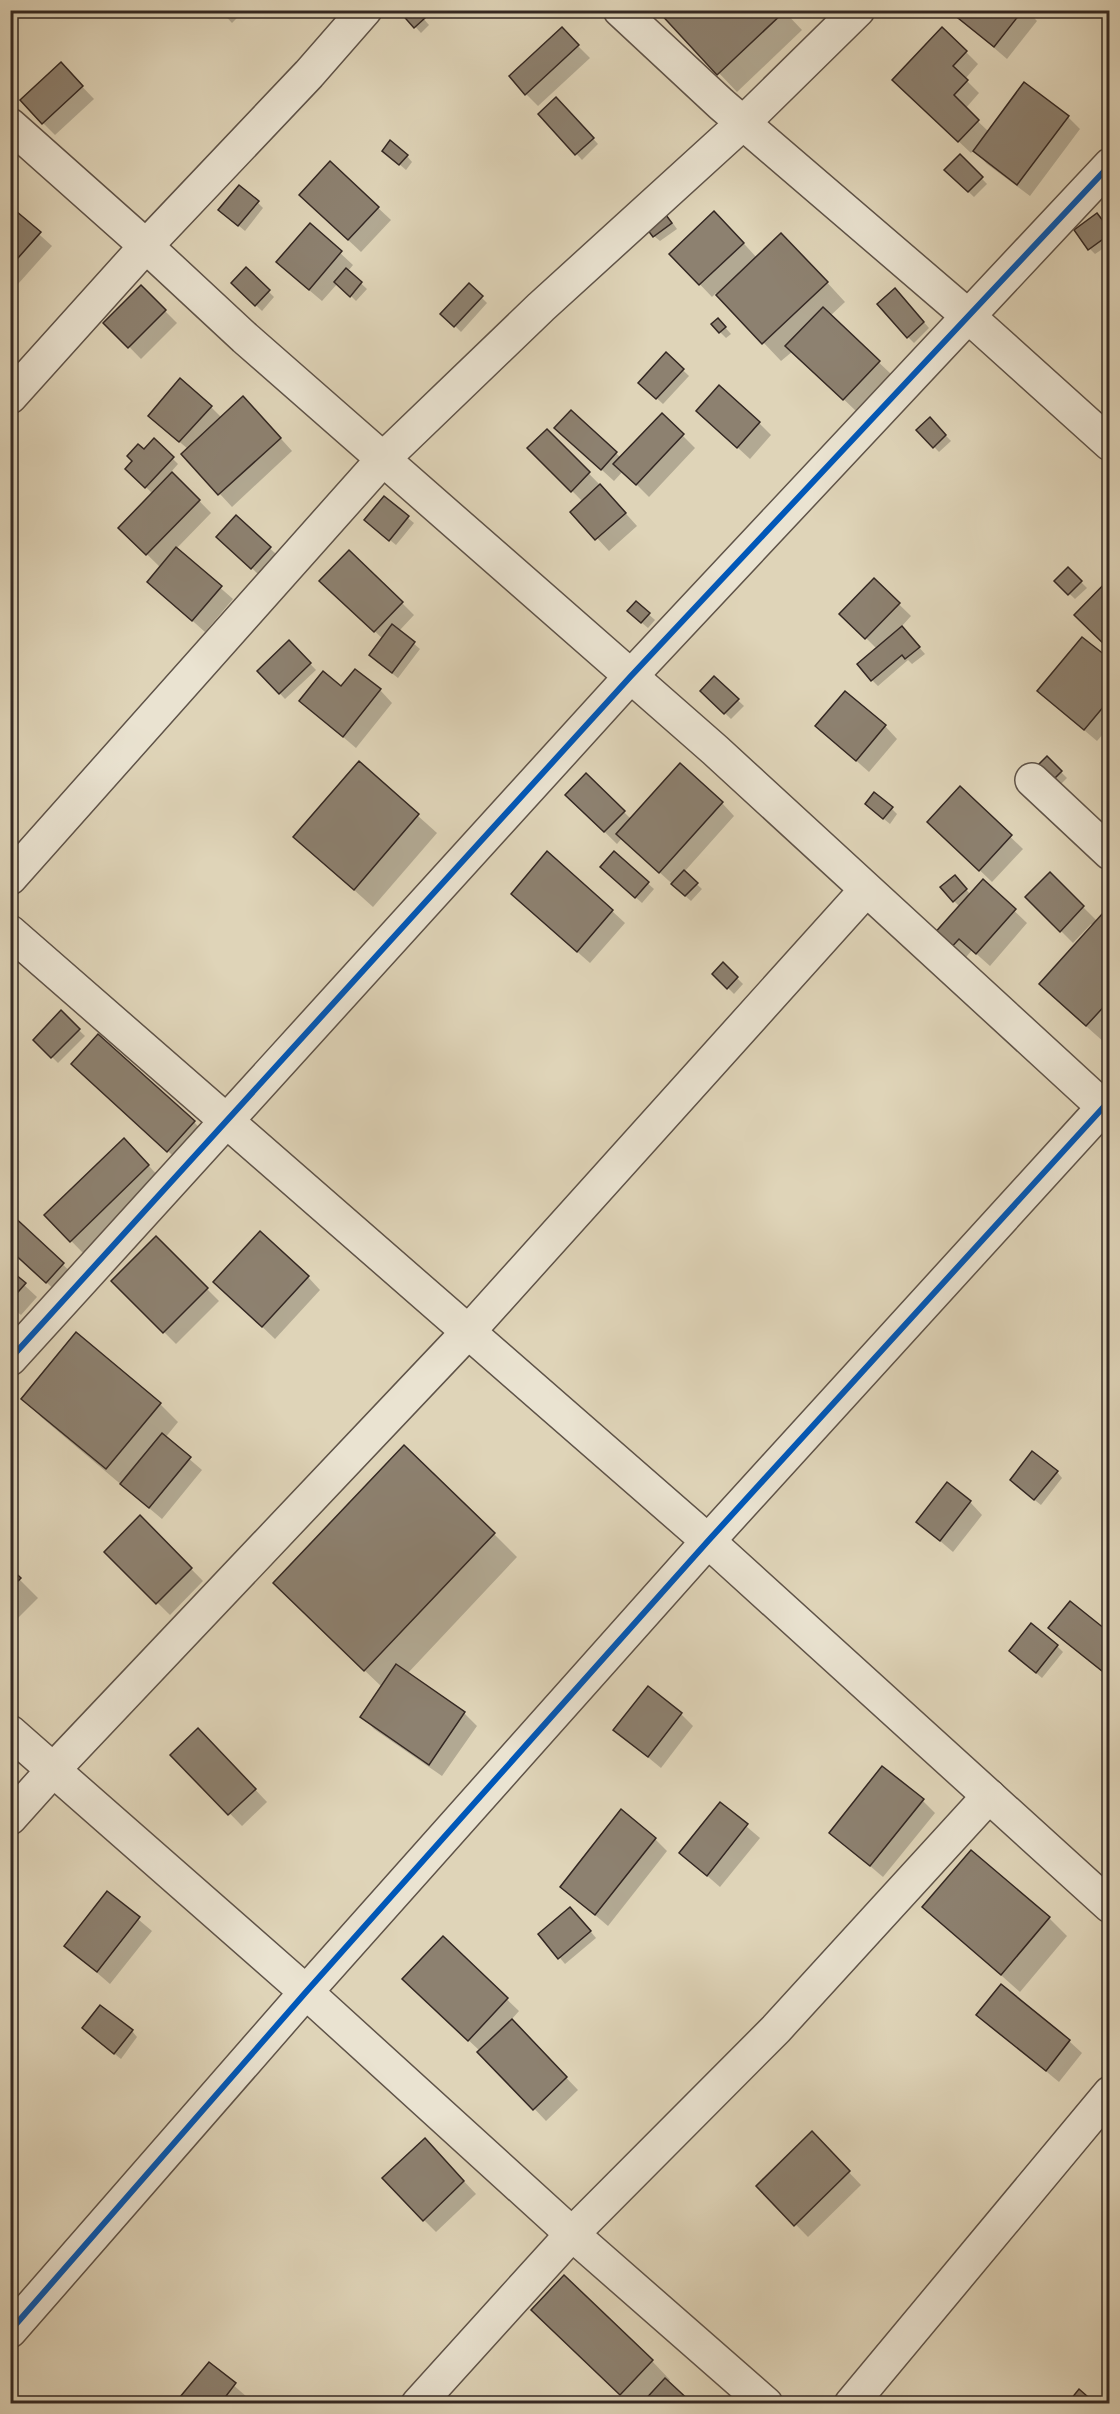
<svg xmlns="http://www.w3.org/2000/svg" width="1120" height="2414" font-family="Vollkorn,serif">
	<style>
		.shadow { fill: #0003 }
		.building { fill: #8d8170; stroke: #342823; stroke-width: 1.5 }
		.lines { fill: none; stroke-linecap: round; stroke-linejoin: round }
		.minor-casing { stroke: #5f5348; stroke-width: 36 }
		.minor { stroke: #eae3d1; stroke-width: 33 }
		.cycleway-casing { stroke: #eae3d1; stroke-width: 10 }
		.cycleway { stroke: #0057b8; stroke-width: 6 }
	</style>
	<rect width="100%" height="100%" fill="#dfd4b8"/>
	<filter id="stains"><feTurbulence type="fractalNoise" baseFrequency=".00333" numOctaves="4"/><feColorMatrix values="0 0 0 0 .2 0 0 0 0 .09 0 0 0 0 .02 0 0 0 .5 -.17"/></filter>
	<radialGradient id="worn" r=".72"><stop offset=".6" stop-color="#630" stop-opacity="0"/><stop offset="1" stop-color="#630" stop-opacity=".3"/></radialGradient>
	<g class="shadow">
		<polygon points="220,10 236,10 240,15 232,23"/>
		<polygon points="416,10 429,25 421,33 401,11"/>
		<polygon points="435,10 447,10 441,16"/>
		<polygon points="659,10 783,10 802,30 737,92"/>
		<polygon points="950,10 1027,10 1037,21 1007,59"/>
		<polygon points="562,30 590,58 538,106 526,94"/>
		<polygon points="966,52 978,64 965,79 979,93 965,109 989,132 1068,117 1080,129 1030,196 987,164 974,150 971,153 907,93"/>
		<polygon points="73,77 94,99 55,135 43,123"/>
		<polygon points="562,105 598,144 582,160 540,114"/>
		<polygon points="390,156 407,156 412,162 406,170"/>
		<polygon points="960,156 987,184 974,197 946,170"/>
		<polygon points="330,163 391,220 361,252 313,207"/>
		<polygon points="258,203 263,208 245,231 226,215"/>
		<polygon points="10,208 52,246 10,293"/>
		<polygon points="666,214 677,229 660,241 654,236"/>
		<polygon points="1097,215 1110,230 1110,244 1095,254 1090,249"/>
		<polygon points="310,225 353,265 348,271 367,289 356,301 338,283 322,301 290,274"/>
		<polygon points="727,225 757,258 800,253 845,302 830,316 891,374 856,411 793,351 781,361 716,293 712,297 671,254"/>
		<polygon points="246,269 274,297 262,311 233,283"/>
		<polygon points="469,285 487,303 461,332 443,314"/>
		<polygon points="141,287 177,323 141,359 106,323"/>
		<polygon points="901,296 929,328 914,343 908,337"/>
		<polygon points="724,326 731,334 726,338 720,332"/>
		<polygon points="666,354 689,376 663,404 640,383"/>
		<polygon points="211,407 222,418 256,411 292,451 232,507 183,454 188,449 163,428"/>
		<polygon points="662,415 695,448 649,497 623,471 614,481 569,440 616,453 621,458"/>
		<polygon points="930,419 951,441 939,452 918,430"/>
		<polygon points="711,423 759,423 771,435 750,459"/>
		<polygon points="547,431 601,486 637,526 609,551 573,512 583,502 530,448"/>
		<polygon points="154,440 178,464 171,472 211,513 176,549 233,599 205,632 149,582 161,568 120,528 153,494 127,469"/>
		<polygon points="384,498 414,523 396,545 372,525"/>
		<polygon points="236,517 276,554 258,574 218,536"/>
		<polygon points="1068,569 1087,588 1075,599 1056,581"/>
		<polygon points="874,580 911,616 901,627 925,654 912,664 908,660 878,686 872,680 877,649 842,614"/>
		<polygon points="334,593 402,603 414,615 399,631 420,649 398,678 376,661 383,639"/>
		<polygon points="636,603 655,620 648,628 635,617"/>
		<polygon points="289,642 316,670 285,699 259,671"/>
		<polygon points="1110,661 1110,726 1097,741 1052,703"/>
		<polygon points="714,678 744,706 731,719 702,691"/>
		<polygon points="341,688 380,690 392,703 356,748 301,701"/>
		<polygon points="817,726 885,726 897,739 869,772"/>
		<polygon points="1047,758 1067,778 1056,789"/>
		<polygon points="359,763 437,833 373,907 295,837"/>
		<polygon points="586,775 631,819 722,803 734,816 684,872 702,889 691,901 622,838 617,844 567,795"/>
		<polygon points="960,789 1023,849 992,882 942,834"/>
		<polygon points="892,809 897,814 890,824 873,810"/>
		<polygon points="614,853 654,889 642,903 608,873"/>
		<polygon points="1050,874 1097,921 1110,921 1110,1039 1105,1043 1059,1002 1093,926 1091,924 1073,943 1027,897"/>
		<polygon points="983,881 1027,923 990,966 972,950 962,962 934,936 960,907 954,901 960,883 971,895"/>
		<polygon points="525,906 612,911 625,923 590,963"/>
		<polygon points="723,964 743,984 734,994 714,974"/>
		<polygon points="61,1013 85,1036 58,1063 35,1040"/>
		<polygon points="85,1076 194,1122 206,1135 181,1163"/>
		<polygon points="10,1116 18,1123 10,1132"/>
		<polygon points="137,1153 160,1178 83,1253 46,1215"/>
		<polygon points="10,1215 76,1277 59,1294 10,1249"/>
		<polygon points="156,1238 219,1301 176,1344 113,1281"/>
		<polygon points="10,1272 37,1297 21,1315 10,1306"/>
		<polygon points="308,1277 320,1290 275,1339 228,1294"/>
		<polygon points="23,1398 160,1404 178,1422 165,1438 202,1470 162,1519 41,1417"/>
		<polygon points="1057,1472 1062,1478 1041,1505 1017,1486"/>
		<polygon points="970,1502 982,1515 953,1552 918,1522"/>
		<polygon points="140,1517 203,1581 170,1615 106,1552"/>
		<polygon points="494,1534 517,1557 407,1674 464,1713 477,1726 442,1776 374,1729 362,1716 382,1687 298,1607"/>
		<polygon points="10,1570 38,1598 10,1626"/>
		<polygon points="1050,1628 1110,1635 1110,1678 1062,1640"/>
		<polygon points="1057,1646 1063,1652 1042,1678 1017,1657"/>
		<polygon points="681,1714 693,1726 661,1768 615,1730"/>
		<polygon points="210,1742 267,1802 242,1826 173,1755"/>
		<polygon points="922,1800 935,1813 883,1877 831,1833"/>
		<polygon points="720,1804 760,1838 720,1887 681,1853"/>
		<polygon points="655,1839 667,1851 608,1926 562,1887"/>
		<polygon points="107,1893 152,1931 110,1984 66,1946"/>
		<polygon points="924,1907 1049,1918 1067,1936 1020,1992"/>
		<polygon points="576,1914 596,1938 565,1964 540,1934"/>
		<polygon points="443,1938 519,2011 511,2020 578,2090 546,2121 480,2051 417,1992"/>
		<polygon points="978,2015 1069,2041 1082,2053 1059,2082"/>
		<polygon points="132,2031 137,2037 121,2059 90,2034"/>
		<polygon points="824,2146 861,2185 808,2237 758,2186"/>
		<polygon points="437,2153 476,2194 436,2232 424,2220"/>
		<polygon points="564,2277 652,2361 670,2380 668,2382 691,2404 630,2404 552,2328"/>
		<polygon points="209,2364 247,2397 242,2404 189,2404"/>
	</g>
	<g class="building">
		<polygon points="417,10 425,18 414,28 399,11"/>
		<polygon points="657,10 784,10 785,11 717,75"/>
		<polygon points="948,10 1023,10 994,47"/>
		<polygon points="562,27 579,45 525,95 509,76"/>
		<polygon points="942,27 967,51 953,66 968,80 954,95 979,120 958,142 892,80"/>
		<polygon points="61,62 83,86 42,124 20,100"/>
		<polygon points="1024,82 1069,116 1017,185 973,151"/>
		<polygon points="556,97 594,138 575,155 538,114"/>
		<polygon points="390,140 408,155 399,165 382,151"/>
		<polygon points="960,154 983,177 968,192 944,170"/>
		<polygon points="330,161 379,207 348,240 299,195"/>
		<polygon points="239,185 259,201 238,226 218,210"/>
		<polygon points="10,206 41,232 10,267"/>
		<polygon points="660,207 672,223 653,237 641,221"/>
		<polygon points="714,211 744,243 699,285 669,254"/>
		<polygon points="1097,213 1110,230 1110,234 1088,250 1074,230"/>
		<polygon points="310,223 342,251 309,290 276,262"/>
		<polygon points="781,233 828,282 762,344 716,295"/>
		<polygon points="246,267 270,290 255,306 231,283"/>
		<polygon points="346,268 362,282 350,297 334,282"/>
		<polygon points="469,283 483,296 454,327 440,314"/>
		<polygon points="141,285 166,310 128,348 103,323"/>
		<polygon points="895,288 924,322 907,338 877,304"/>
		<polygon points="823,307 880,361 843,400 785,346"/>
		<polygon points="718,318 726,327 719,333 711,324"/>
		<polygon points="666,352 684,369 656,399 638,383"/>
		<polygon points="180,378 212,406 179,442 148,416"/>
		<polygon points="719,385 760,422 737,448 696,411"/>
		<polygon points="243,396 281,438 218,495 181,454"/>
		<polygon points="571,410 617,452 601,470 554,428"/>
		<polygon points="662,413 684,434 636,485 613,464"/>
		<polygon points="930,417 946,435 933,448 916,430"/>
		<polygon points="547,429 590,472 571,492 527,448"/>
		<polygon points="154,438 174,457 145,488 125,469 132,461 127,456 138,444 144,449"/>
		<polygon points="172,472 200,500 146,555 118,528"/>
		<polygon points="600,484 626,513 595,540 570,512"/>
		<polygon points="384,496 409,516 389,541 364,520"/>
		<polygon points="236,515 271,547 251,569 216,537"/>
		<polygon points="176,547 222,586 192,621 147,582"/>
		<polygon points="349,550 403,602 374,632 319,581"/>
		<polygon points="1068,567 1082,581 1068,595 1054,581"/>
		<polygon points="874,578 900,603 865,639 839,614"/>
		<polygon points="1110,578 1110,650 1074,615"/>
		<polygon points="636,601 650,613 641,623 627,611"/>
		<polygon points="392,624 415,642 392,673 369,655"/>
		<polygon points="902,626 920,647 905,659 902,655 871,681 857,664"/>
		<polygon points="1082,637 1110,659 1110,699 1084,730 1037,691"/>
		<polygon points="289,640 311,663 279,694 257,671"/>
		<polygon points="355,669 381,689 343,737 299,701 323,671 341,686"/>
		<polygon points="714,676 739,699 724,714 700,691"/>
		<polygon points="845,691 886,725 856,761 815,726"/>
		<polygon points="1047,756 1062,771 1049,784 1034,769"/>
		<polygon points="359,761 419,814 354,890 293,837"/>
		<polygon points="680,763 723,802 659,873 616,834"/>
		<polygon points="586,773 625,811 604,832 565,795"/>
		<polygon points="960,786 1012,835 979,871 927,822"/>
		<polygon points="874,792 893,807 883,819 865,804"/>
		<polygon points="547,851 613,910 577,952 511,894"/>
		<polygon points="614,851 649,882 635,898 600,867"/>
		<polygon points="684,870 698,883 685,896 671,884"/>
		<polygon points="1050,872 1084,906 1060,932 1025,897"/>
		<polygon points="955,875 967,889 953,902 940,887"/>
		<polygon points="983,879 1016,909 976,954 959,939 948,951 932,936"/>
		<polygon points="1103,913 1110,919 1110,1000 1086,1026 1039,984"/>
		<polygon points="723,962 738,977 727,989 712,974"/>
		<polygon points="61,1010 80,1029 51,1058 33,1040"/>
		<polygon points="98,1034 195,1121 167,1152 71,1064"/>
		<polygon points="124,1138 149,1165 70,1242 44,1215"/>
		<polygon points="10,1213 64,1263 46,1283 10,1250"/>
		<polygon points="260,1231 309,1276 262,1327 213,1282"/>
		<polygon points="156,1236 208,1288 163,1333 111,1281"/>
		<polygon points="10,1270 26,1283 10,1301"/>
		<polygon points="76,1332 161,1403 106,1469 21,1399"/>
		<polygon points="162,1433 191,1457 149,1508 120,1484"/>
		<polygon points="404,1445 495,1533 364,1671 273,1583"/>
		<polygon points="1032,1451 1058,1471 1034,1500 1010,1480"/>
		<polygon points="947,1482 971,1501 940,1541 916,1522"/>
		<polygon points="140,1515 192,1568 156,1604 104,1552"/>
		<polygon points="10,1568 21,1578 10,1589"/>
		<polygon points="1070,1601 1110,1633 1110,1662 1102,1671 1048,1628"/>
		<polygon points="1031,1623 1058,1645 1036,1673 1009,1651"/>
		<polygon points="396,1664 465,1712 429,1765 360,1717"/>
		<polygon points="648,1686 682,1713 648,1757 613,1730"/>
		<polygon points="198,1728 256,1789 228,1815 170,1755"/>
		<polygon points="882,1766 924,1799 870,1866 829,1833"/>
		<polygon points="720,1802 748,1824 707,1876 679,1853"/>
		<polygon points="621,1809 656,1838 595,1915 560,1887"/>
		<polygon points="971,1850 1050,1917 1001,1975 922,1907"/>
		<polygon points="107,1891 140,1917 97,1972 64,1946"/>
		<polygon points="570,1907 591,1931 558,1959 538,1934"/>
		<polygon points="443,1936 508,1998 468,2041 402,1979"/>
		<polygon points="1001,1984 1070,2040 1046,2071 976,2015"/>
		<polygon points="100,2005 133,2030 114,2054 82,2028"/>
		<polygon points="512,2019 567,2077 533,2110 477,2052"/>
		<polygon points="812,2131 850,2171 794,2226 756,2186"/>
		<polygon points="425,2138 464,2181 423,2221 382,2178"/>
		<polygon points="564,2275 653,2360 620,2395 531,2310"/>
		<polygon points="209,2362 236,2383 220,2404 188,2404 180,2397"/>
		<polygon points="665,2378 693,2404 641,2404"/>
		<polygon points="1079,2389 1096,2404 1067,2404"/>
	</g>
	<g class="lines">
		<defs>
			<g id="minor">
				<polyline points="620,10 721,104 968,316 1110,444"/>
				<polyline points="10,125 146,246 245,338 715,750 1110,1113"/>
				<polyline points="10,397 146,246 309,74 365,10"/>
				<polyline points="1032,780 1110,853"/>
				<polyline points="10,878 384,458 541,307 743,123 858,10"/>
				<polyline points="10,932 708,1541 1110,1906"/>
				<polyline points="10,1359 631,676 1110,165"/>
				<polyline points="10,1732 306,1992 572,2234 766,2404"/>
				<polyline points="10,1818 54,1769 468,1332 866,890"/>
				<polyline points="10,2331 306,1992 708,1541 1110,1100"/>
				<polyline points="418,2404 572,2234 776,2029 989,1796"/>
				<polyline points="851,2404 1110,2093"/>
			</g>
		</defs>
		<use href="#minor" class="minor-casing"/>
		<use href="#minor" class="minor"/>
		<defs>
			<g id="cycleway">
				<polyline points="10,1359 631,676 1110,165"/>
				<polyline points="10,2331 306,1992 708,1541 1110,1100"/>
			</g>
		</defs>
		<use href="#cycleway" class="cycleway-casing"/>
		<use href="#cycleway" class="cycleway"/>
	</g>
	<rect width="1120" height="2414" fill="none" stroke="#dfd4b8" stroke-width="36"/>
	<rect x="12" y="12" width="1096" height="2390" fill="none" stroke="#342823" stroke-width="3"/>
	<rect x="18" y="18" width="1084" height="2378" fill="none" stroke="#342823" stroke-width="1.5"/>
	<rect width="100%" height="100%" filter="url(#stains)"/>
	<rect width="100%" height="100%" fill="url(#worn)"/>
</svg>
